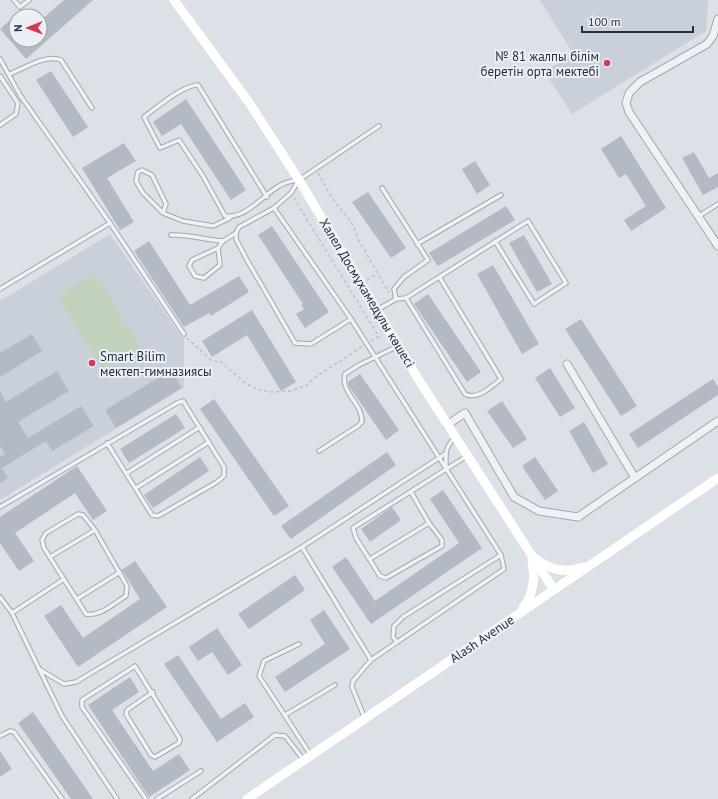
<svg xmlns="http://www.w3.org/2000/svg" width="718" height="799" font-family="'PT Sans',sans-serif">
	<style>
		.built { fill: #cad0d9 }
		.green { fill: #c3d2bd }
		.building { fill: #b3bac4 }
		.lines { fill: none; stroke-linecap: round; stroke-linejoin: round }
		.lane-casing { stroke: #a1a8b1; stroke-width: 5.5 }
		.street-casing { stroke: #a1a8b1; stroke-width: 9 }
		.path { stroke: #babfc5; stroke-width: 1.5; stroke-dasharray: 3 3; stroke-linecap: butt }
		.lane { stroke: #eff1f5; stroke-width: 3.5 }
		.street { stroke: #eff1f5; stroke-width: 7 }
		.secondary { stroke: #fff; stroke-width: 9 }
		.poi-dot { fill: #d53855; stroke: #ebf0f5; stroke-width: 1.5 }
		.labels { text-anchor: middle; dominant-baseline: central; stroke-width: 4; stroke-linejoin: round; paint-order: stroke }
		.poi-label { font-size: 13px; fill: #252f3e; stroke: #ebf0f5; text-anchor: end }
		.street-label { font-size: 13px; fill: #252f3e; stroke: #ebf0f5 }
	</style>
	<rect width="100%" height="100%" fill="#dce1e7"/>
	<g class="built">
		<polygon points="540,0 708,0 706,31 572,114 544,71 574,55"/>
		<polygon points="110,234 184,340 184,387 0,500 0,301"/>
	</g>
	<polygon class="green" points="95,272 141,347 103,370 57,296"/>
	<g class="building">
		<polygon points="64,0 93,0 26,59 0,29 16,15 16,40 40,40 40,21"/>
		<polygon points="51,71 88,127 73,137 36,80"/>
		<polygon points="186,99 246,190 231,200 181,124 162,136 153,122"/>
		<polygon points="621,136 666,208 631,231 624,220 646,206 626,174 619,178 601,149"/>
		<polygon points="124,143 136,161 107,178 134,222 120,230 82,168"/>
		<polygon points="694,152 709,178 718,173 718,187 703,195 682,158"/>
		<polygon points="475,161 490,185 477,194 462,169"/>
		<polygon points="368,192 406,248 391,258 352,202"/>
		<polygon points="506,206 515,220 438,266 429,253"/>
		<polygon points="272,226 329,312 305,328 296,314 304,309 301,305 303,304 258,235"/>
		<polygon points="524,235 552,284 537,292 509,243"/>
		<polygon points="149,241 190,305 239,276 249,292 211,316 209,313 184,327 134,251"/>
		<polygon points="493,265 539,344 522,354 477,274"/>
		<polygon points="428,294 481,372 467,382 414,304"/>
		<polygon points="252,310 296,382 281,391 247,335 212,357 202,341"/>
		<polygon points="581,319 637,406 621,416 565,329"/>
		<polygon points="32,334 42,351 0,377 0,353"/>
		<polygon points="550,368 575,408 560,417 535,378"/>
		<polygon points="171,370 182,388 116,428 105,410"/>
		<polygon points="57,371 69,391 18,422 28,438 81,406 94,426 52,451 46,441 2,468 8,478 0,483 0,457 5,454 0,446 0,391 6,402"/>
		<polygon points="360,374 399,430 386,440 349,386 348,382"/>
		<polygon points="713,379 718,387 718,395 638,448 629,434"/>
		<polygon points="214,399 289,506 274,516 200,409"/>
		<polygon points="502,401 527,439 513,448 487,411"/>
		<polygon points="176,414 185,428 129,463 120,449"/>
		<polygon points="584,422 608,464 593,473 569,431"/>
		<polygon points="387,452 396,465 291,539 281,526"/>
		<polygon points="200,457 209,471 153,508 144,495"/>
		<polygon points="535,457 558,491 545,500 522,466"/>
		<polygon points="77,466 107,511 93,520 75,493 15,533 34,561 19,571 0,543 0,517"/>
		<polygon points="443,490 482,548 371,624 332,567 346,557 375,601 459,543 430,499"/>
		<polygon points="392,507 401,520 370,542 361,529"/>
		<polygon points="135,561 167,607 78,667 44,616 61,605 83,638 140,599 122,570"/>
		<polygon points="295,575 305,590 249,629 238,614"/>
		<polygon points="324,610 350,649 285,692 275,677 325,644 310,620"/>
		<polygon points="217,628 242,665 228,675 212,652 198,661 189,647"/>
		<polygon points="178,655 221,719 245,703 254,717 217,742 164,664"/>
		<polygon points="130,677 139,692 112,710 153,771 179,754 190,770 149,797 88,705"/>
		<polygon points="33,712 93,799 71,799 18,723"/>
		<polygon points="0,751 12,769 0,777"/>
	</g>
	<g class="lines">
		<defs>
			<g id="lane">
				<polyline points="14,0 20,7 29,0"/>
				<polyline points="0,59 20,95 110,223 0,289"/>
				<path d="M10 74C25 68 45 54 61 60L92 108"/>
				<polyline points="0,76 18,103 16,114 0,125"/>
				<polyline points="382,188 428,260 404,277 394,289 396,299"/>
				<path d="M267 197 198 85C183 85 156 108 144 117L160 148 179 140 203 176 225 216C246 219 263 195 279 186 285 182 291 181 298 180"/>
				<polyline points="274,208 351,319 311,344 295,343 247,260 236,239 236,233 239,227 274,208 291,193 299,180 379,126"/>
				<polyline points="163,213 166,204 152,175 142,170 138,172 136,181 143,193 163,213 183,221 213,226 230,218"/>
				<polyline points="699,216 718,204"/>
				<polyline points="110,223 184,334"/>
				<path d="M171 235C189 234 205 240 223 241"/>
				<polyline points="417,244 501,195"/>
				<polyline points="218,248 220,265 204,278 195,276 189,266 192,260 218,248 223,241 236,233"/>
				<path d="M406 298 465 394C477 401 492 386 501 379L440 278"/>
				<polyline points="377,310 396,299 406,298 528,221 566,283 534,304 495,241"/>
				<polyline points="351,319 501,555 403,617 394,626 393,637 397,642"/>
				<path d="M319 451 358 426 362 422C363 404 340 392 345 374L359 365 398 346"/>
				<path d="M446 468C446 456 444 447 455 438"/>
				<polyline points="127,473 200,427"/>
				<polyline points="136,488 209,442"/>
				<polyline points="411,492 429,523 442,540 442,546 386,578 380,576 356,538 353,528 467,456"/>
				<polyline points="0,507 177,403 183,401 224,467 224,476 217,482 158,516 152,515 107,443"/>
				<path d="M78 514 83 515 95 530 127 586 126 596C114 603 100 617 86 614L44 548 42 540 46 533Z"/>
				<polyline points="302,547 371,660"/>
				<polyline points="50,557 95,530"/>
				<polyline points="370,559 429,523"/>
				<polyline points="0,597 12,613 62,716 117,799"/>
				<polyline points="77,599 120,572"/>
				<polyline points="12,613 64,579"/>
				<polyline points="299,644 264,661 259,676 310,754"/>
				<polyline points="39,669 64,684 76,682 302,547 445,454"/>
				<polyline points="285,715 335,685"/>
				<polyline points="365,719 352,687 353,681 371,660 504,569 501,555"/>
				<polyline points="0,736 10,731 14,732 62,799"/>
				<polyline points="146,799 82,707 82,700 135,666 180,739 179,743 155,757 151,755 126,714 127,710 153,692"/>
				<polyline points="157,799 201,771"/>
				<polyline points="192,799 275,735 285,736 303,759"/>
			</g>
			<g id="street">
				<polyline points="718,19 713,36 707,44 640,82 629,93 626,103 629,112 718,246"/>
				<polyline points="567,364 635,478"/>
				<polyline points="447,425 465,413 514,497 539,511 578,517 718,421"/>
			</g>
		</defs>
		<use href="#lane" class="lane-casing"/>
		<use href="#street" class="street-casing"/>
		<g class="path">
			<path d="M318 173C323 181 327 190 332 198 342 212 354 221 358 239L389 293"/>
			<polyline points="294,198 379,337"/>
			<polyline points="367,280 377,274"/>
			<polyline points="187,338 212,361 221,362 245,383 259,390 271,392 291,391 307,385 314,378 363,346"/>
			<polyline points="371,341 382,335"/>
		</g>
		<use href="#lane" class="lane"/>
		<use href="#street" class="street"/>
		<g class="secondary">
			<polyline points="174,0 250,104 299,180 422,385 554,590"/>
			<path d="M536 559C552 571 565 573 584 567"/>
			<path d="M523 608C534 593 535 578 532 560"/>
			<polyline points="247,799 718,478"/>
		</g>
	</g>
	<g class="poi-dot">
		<circle cx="607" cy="63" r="4"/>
		<circle cx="92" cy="363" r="4"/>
	</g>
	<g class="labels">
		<g class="poi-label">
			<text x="599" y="56">№ 81 жалпы білім<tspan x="599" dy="15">беретін орта мектебі</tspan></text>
			<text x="100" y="356" text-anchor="start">Smart Bilim<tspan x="100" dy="15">мектеп-гимназиясы</tspan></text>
		</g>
		<g class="street-label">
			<text transform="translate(367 293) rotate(59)">Халел Досмұхамедұлы көшесі</text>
			<text transform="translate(482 639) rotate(-34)">Alash Avenue</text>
		</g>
	</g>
	<g transform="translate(28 28) rotate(269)"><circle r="19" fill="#ebf0f5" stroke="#9ca3ac"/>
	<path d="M0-3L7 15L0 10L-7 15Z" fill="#d53855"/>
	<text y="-6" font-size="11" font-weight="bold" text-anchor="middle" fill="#252f3e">N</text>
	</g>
	<path d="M582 26v6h111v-6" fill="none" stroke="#252f3e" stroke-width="2"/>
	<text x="588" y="26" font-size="12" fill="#252f3e" stroke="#ebf0f5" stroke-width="3" paint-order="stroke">100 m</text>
</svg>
